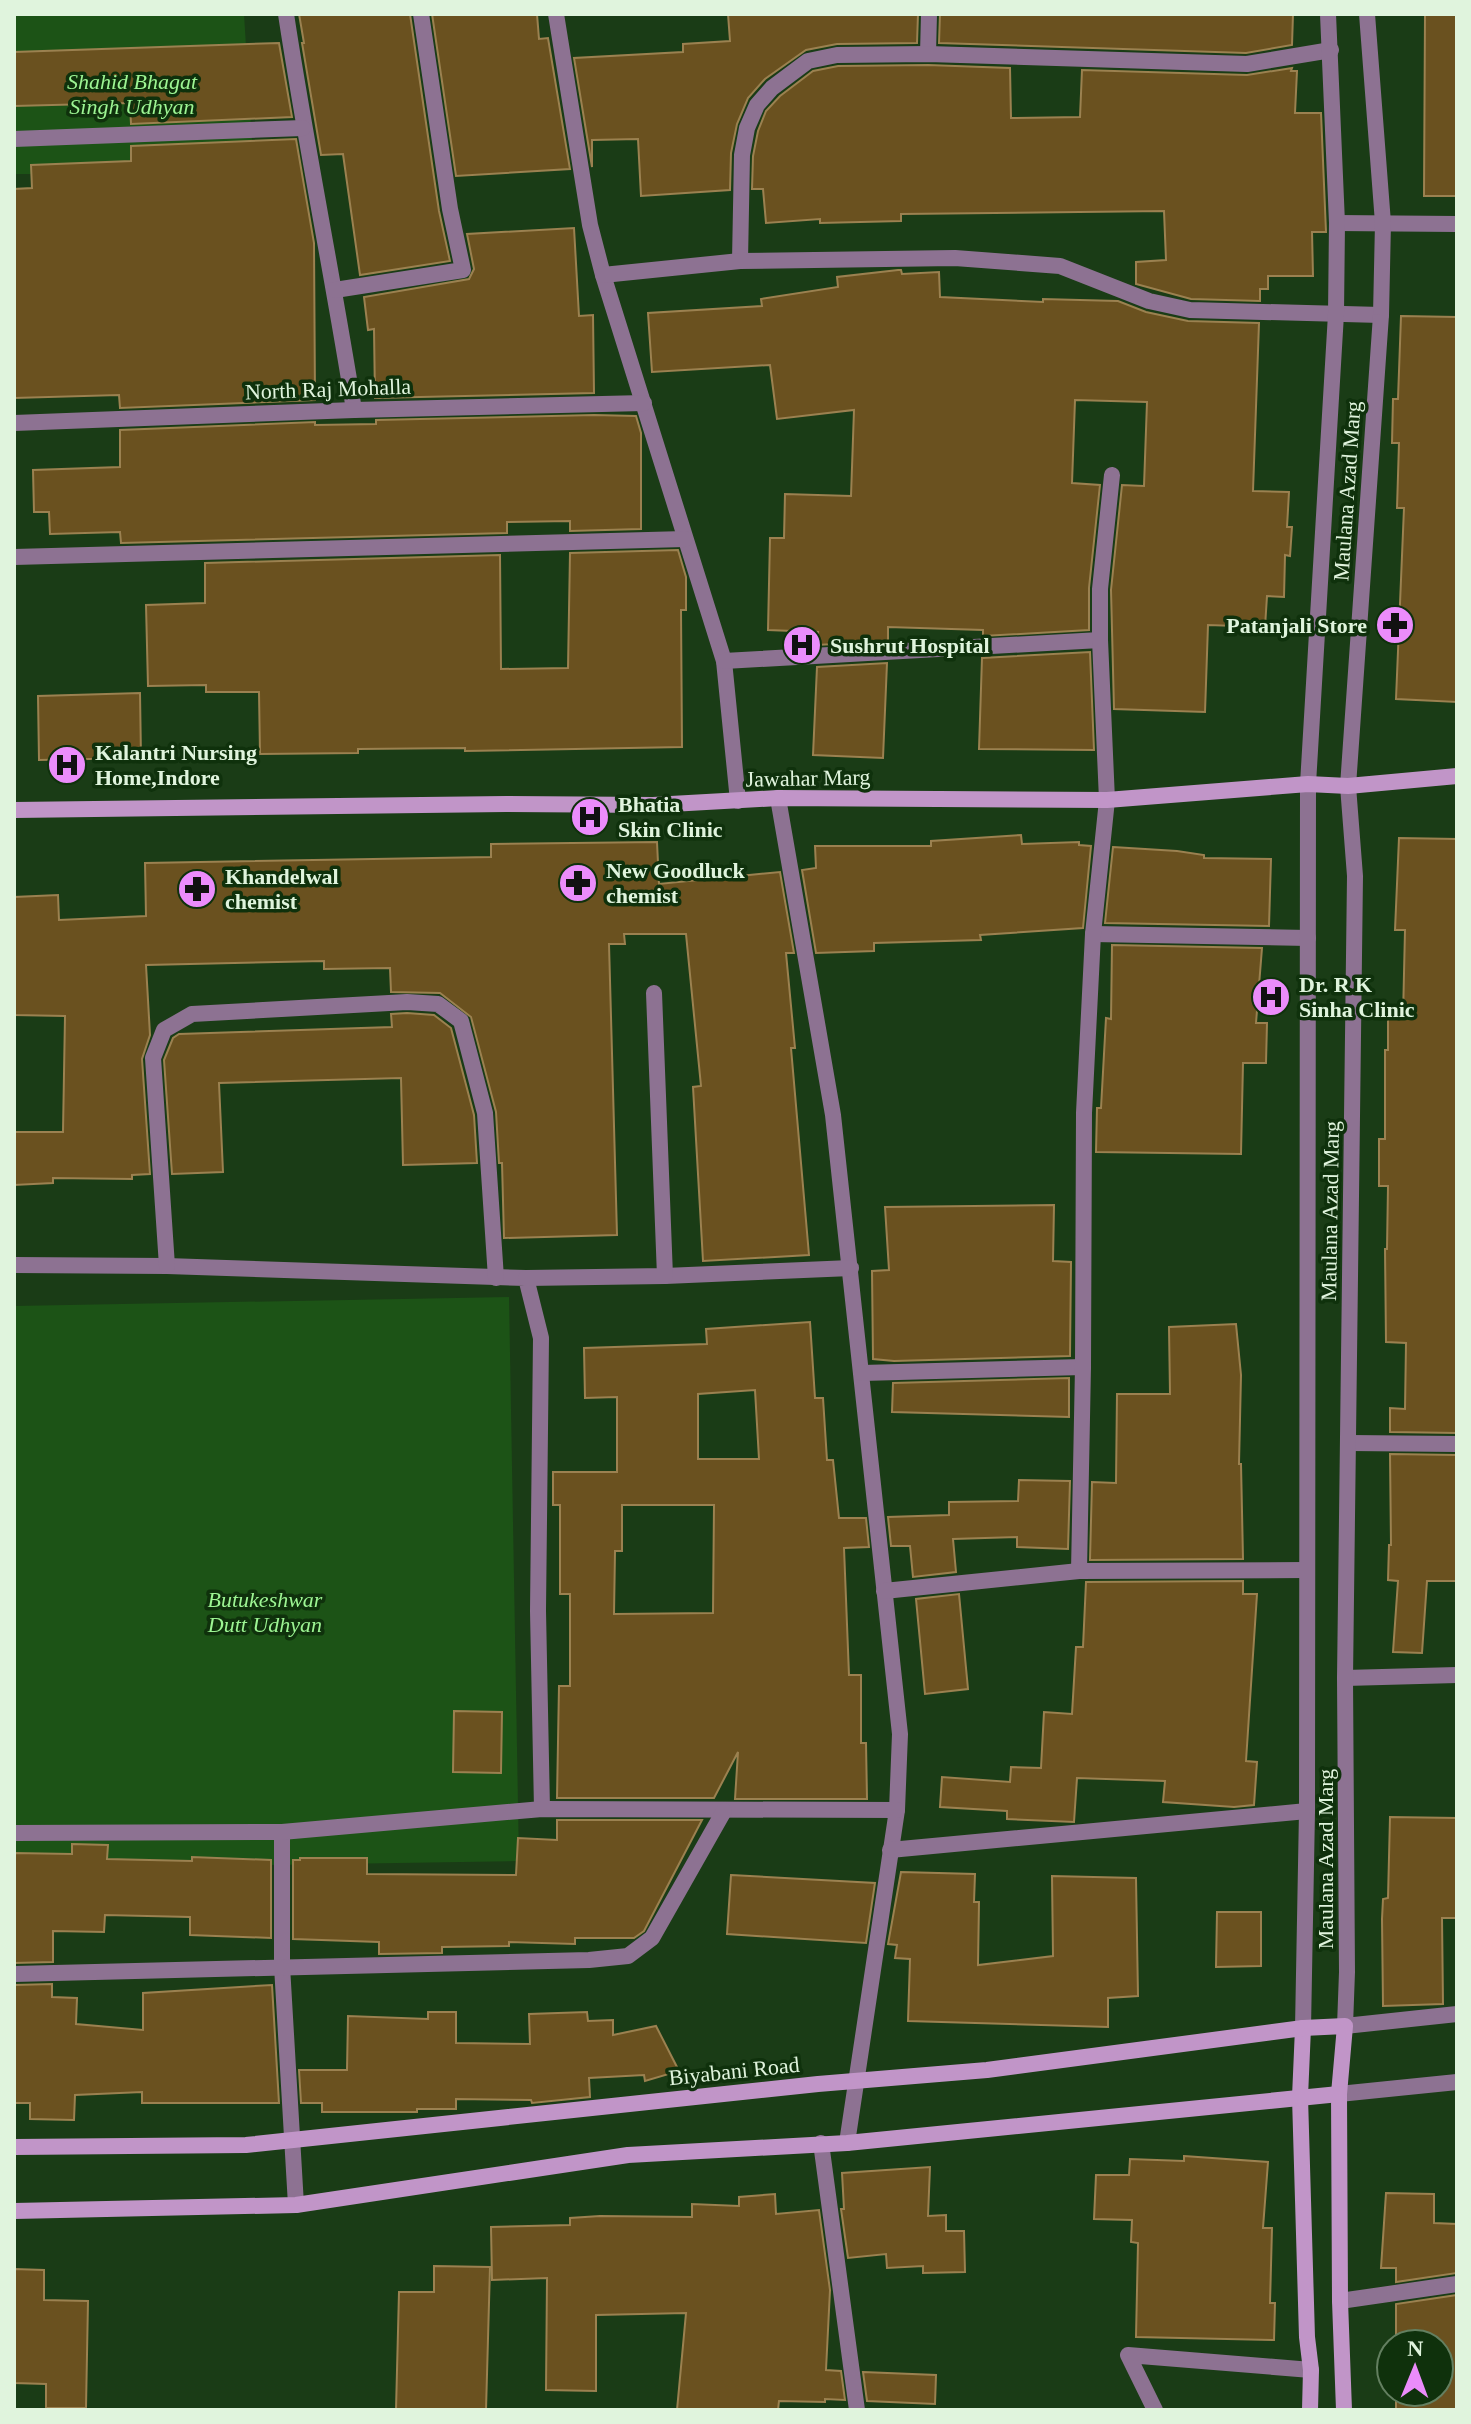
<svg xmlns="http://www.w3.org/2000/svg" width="1471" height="2424" font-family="Georgia,serif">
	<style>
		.green { fill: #1c5316 }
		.building { fill: #6a511f; stroke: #9b8150; stroke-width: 2; fill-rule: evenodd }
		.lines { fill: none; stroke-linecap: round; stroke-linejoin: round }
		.minor { stroke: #8d7292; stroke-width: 16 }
		.tertiary { stroke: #8d7292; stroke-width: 16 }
		.secondary { stroke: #c195c8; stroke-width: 16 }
		.labels { text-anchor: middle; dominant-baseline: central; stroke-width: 7; stroke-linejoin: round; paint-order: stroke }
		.park-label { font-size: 22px; font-style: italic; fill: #9df593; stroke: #0f310c }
		.street-label { font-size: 22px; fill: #e0f4dd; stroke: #0f310c }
		.poi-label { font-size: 22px; font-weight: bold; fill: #e0f4dd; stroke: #0f310c; text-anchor: start }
	</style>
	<rect width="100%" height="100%" fill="#1a3c16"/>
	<g class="green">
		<polygon points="14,14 244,14 254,174 14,174"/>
		<polygon points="509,1297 519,1861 14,1869 14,1306"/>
	</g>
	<g class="building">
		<polygon points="299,14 410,14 439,211 450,261 360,275 343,154 321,155 302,43 304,43"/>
		<polygon points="432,14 537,14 539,39 548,38 570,169 456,176"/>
		<polygon points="728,14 918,14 917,43 837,44 806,50 765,79 748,98 737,124 731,153 730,190 641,196 638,139 592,140 592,167 574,58 683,52 683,44 730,41"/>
		<polygon points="940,14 1293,14 1292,45 1246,53 939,43"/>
		<polygon points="1425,14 1457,14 1457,196 1424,196"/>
		<polygon points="279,43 292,117 131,124 130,103 14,106 14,52"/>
		<polygon points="928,65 1010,68 1011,118 1080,117 1082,70 1247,75 1292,68 1291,71 1297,71 1295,113 1321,113 1326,232 1312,232 1313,276 1268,276 1268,289 1260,289 1260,301 1191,299 1136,284 1136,262 1166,260 1164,211 901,214 901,221 820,223 820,219 766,223 763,189 752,189 753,156 758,131 766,111 780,96 813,71 838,66"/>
		<polygon points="296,139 314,243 315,400 120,408 119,395 14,398 14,189 32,188 31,165 131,161 131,146"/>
		<polygon points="574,228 579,316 593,315 594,393 375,398 374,329 368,330 364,297 469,279 474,269 467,234"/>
		<polygon points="898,270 901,270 902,274 939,272 940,297 1043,302 1043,299 1118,301 1146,312 1188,321 1259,323 1253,491 1289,492 1287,527 1292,527 1290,556 1285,555 1284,597 1267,596 1265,627 1208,625 1205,712 1114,709 1111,590 1122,485 1144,486 1147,402 1075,400 1072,483 1100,485 1089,588 1089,630 983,636 983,630 888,627 888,641 817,645 818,632 768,630 770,538 784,538 785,494 851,496 854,410 777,419 770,365 652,372 648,313 762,306 761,299 838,287 837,277"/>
		<polygon points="1401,316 1457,317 1457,702 1396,699 1404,508 1397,508 1399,443 1392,443 1393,399 1398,399"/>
		<polygon points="594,415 636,416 641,433 641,529 570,531 570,521 507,522 507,533 121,543 120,532 50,534 49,512 34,512 33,470 120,467 120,430 315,422 315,425 376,424 376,420"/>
		<polygon points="678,550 686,577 686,610 681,610 682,747 465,751 465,748 358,749 358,753 260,754 259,692 206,692 206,685 148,686 146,605 205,603 205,563 500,555 501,669 568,668 570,553"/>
		<polygon points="1090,652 1094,750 979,749 982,658"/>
		<polygon points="887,663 883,758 813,755 817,667"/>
		<polygon points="140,693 141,758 39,760 38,696"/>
		<polygon points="1021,835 1022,844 1079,842 1079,845 1091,846 1083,928 980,935 981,940 874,943 874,951 816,953 802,870 816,868 815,846 931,846 931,841"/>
		<polygon points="1399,838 1457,839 1457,1433 1390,1432 1390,1408 1405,1409 1406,1343 1386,1342 1385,1249 1387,1249 1388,1186 1379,1186 1379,1139 1385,1139 1385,1050 1388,1050 1388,1017 1403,1017 1405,930 1395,930"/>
		<polygon points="657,842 659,884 780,872 794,953 786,953 795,1048 791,1048 809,1255 703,1261 693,1087 701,1086 686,934 624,934 625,944 609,944 617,1235 504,1238 502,1163 499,1163 496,1112 471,1017 440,993 391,992 390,968 324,969 324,961 146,965 150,1035 142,1059 150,1174 132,1175 132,1179 53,1178 53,1183 14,1185 14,1132 63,1132 65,1016 14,1015 14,897 58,895 59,920 146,916 145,863 491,857 491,844"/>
		<polygon points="1113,847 1177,851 1204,855 1204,858 1271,859 1269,926 1105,923"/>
		<polygon points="1112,945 1262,948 1256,1023 1267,1023 1266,1063 1243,1063 1241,1154 1096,1152 1097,1108 1101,1108 1106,1018 1111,1019"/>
		<polygon points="407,1013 434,1015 451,1028 474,1115 477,1163 403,1165 401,1078 219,1083 223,1172 172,1174 164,1060 173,1038 179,1034 392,1027 391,1014"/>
		<polygon points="1054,1205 1053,1261 1071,1262 1070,1356 894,1361 873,1359 872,1271 889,1270 885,1207"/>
		<path d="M810 1322 815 1398H823L827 1460H833L839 1518H866L869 1547 844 1548 849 1675H861V1743H866L867 1799H735L738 1752 714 1798H557L559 1686H570V1594H560V1505H553V1472H617V1397L585 1398 584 1348 707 1344 706 1329ZM755 1390 759 1459H698V1394ZM622 1505H714L713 1613 614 1614 615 1551H622Z"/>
		<polygon points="1236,1324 1241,1375 1239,1464 1241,1464 1243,1559 1090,1560 1092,1482 1116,1483 1117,1394 1170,1394 1169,1327"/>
		<polygon points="1069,1378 1069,1417 892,1412 893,1383"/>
		<polygon points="1390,1454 1457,1455 1457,1581 1427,1581 1422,1653 1393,1652 1398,1581 1388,1580 1389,1545 1391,1545"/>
		<polygon points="1019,1480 1070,1481 1068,1549 1017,1547 1017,1537 953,1539 956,1572 913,1577 910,1546 891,1546 888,1517 949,1515 949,1502 1018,1501"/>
		<polygon points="1243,1581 1243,1594 1257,1594 1246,1761 1257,1762 1254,1805 1234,1807 1163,1802 1165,1781 1077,1778 1074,1822 1007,1819 1007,1811 940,1807 942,1777 1010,1782 1011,1767 1041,1768 1044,1712 1072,1714 1076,1647 1083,1647 1086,1582"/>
		<polygon points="959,1594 968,1689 925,1694 916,1599"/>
		<polygon points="454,1711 502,1712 501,1773 453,1772"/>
		<polygon points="1390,1817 1457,1818 1457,1918 1442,1918 1443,2004 1383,2006 1382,1919 1383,1899 1388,1898"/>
		<polygon points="557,1820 702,1820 644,1931 634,1938 575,1938 575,1944 509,1942 509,1946 442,1947 442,1953 379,1954 379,1942 293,1939 293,1860 300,1860 300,1858 367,1858 367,1874 516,1875 518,1838 557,1840"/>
		<polygon points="72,1844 108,1845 107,1859 192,1861 192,1857 271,1860 271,1938 190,1935 190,1917 105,1915 104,1932 53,1931 53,1962 14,1963 14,1853 72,1854"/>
		<polygon points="901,1872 975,1874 974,1902 979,1902 978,1965 1053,1956 1052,1876 1136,1878 1138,1996 1108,1998 1108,2027 908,2021 910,1959 895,1958 897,1945 888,1944"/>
		<polygon points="731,1875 875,1883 866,1943 727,1934"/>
		<polygon points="1217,1912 1261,1912 1261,1966 1216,1967"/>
		<polygon points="52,1984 52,1997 77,1998 76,2024 143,2030 143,1993 272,1985 279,2103 142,2103 142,2092 75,2095 74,2120 30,2119 30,2103 14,2103 14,1985"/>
		<polygon points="428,2012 456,2012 456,2043 530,2044 529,2014 587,2012 588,2021 613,2020 613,2035 656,2026 679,2071 645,2081 644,2075 589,2078 590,2097 532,2103 531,2100 456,2099 456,2109 417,2109 417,2112 322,2112 322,2103 301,2103 299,2070 347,2070 348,2016 428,2019"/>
		<polygon points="1184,2156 1268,2162 1263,2228 1272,2228 1270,2303 1275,2303 1274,2340 1136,2337 1138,2243 1131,2242 1132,2220 1094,2219 1096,2175 1129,2175 1130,2159 1184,2161"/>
		<polygon points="930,2167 928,2216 946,2215 946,2231 964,2231 965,2272 923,2273 923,2266 887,2268 886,2254 848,2258 841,2209 844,2209 842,2173"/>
		<polygon points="1386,2193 1434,2194 1434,2223 1457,2224 1457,2273 1396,2282 1396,2268 1381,2268"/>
		<polygon points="775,2194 776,2214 819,2210 830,2290 826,2370 841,2371 845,2400 825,2399 825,2402 779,2401 778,2410 677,2410 686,2313 596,2315 596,2391 546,2390 547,2278 492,2280 491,2227 570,2225 570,2218 600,2216 692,2217 692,2204 739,2206 739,2197"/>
		<polygon points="434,2266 490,2267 486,2410 396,2410 399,2292 434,2292"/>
		<polygon points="14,2269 44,2270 44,2300 88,2301 86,2408 46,2408 46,2384 14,2383"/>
		<polygon points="1457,2295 1457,2410 1396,2410 1396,2392 1439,2392 1439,2344 1396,2344 1396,2304"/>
		<polygon points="863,2372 936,2375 935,2404 867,2401"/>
	</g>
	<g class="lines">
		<g class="minor">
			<path d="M286 14C306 146 333 277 354 410"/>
			<polyline points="556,14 590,225 603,275 724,661 738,801"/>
			<polyline points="928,54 929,14"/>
			<polyline points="14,139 303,128"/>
			<polyline points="1337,223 1457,224"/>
			<polyline points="740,261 742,155 747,128 757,105 772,88 808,61 837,55 928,54 1247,64 1331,50"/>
			<polyline points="603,275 740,261 955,258 1060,266 1149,301 1190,310 1381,315"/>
			<polyline points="335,290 463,270 450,209 421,14"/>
			<polyline points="14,423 354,410 644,403"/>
			<polyline points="14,557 685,539"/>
			<polyline points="724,661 1100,640"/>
			<polyline points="778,798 833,1115 900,1734 897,1810 847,2143"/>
			<polyline points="1093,934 1308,938"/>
			<polyline points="14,1265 167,1266 526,1278 541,1338 538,1611 542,1809"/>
			<polyline points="167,1266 153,1058 164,1030 192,1014 407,1002 438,1004 461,1021 485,1113 496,1278"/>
			<polyline points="665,1276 851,1268"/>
			<polyline points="526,1278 665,1276 654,993"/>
			<polyline points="862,1373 1083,1367"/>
			<polyline points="1350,1443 1457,1444"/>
			<polyline points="1079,1571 1083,1367 1084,1113 1093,934 1107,800 1100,640 1100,589 1112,475"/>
			<polyline points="884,1591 1079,1571 1306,1570"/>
			<polyline points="1345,1678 1457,1675"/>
			<polyline points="282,1832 282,1966 296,2205"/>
			<polyline points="14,1833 282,1832 542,1809 897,1810"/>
			<polyline points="890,1850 1307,1811"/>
			<polyline points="14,1974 589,1960 628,1956 652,1938 724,1811"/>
			<polyline points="821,2143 857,2410"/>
			<polyline points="1340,2301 1457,2284"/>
			<polyline points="1155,2410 1128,2355 1311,2370"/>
		</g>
		<g class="tertiary">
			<polyline points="1367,14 1383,223 1381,315 1348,786 1355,876 1345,1678 1347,1972 1345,2026 1457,2014"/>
			<polyline points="1303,2028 1307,1811 1308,784 1336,314 1337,223 1328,14"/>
			<polyline points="1339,2094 1457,2082"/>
		</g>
		<g class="secondary">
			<polyline points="14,810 506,804 653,805 778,798 1107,800 1308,784 1348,786 1457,776"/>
			<polyline points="1303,2028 1300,2097 1307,2337 1311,2370 1310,2410"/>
			<polyline points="14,2147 246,2145 818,2084 987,2070 1303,2028 1345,2026 1339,2094 1340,2301 1344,2410"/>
			<polyline points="14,2211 296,2205 628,2155 847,2143 1339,2094"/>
		</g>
	</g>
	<defs>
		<symbol id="pharmacy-disc" viewBox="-11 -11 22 22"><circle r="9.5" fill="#eb8cfb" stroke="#0f310c"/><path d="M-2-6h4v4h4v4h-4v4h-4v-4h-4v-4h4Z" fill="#111"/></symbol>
		<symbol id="hospital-disc" viewBox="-11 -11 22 22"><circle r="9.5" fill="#eb8cfb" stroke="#0f310c"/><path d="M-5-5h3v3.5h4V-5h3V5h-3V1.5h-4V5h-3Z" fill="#111"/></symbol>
	</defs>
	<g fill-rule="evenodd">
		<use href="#pharmacy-disc" x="1373" y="603" width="44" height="44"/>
		<use href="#hospital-disc" x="780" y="623" width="44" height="44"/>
		<use href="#hospital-disc" x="45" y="743" width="44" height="44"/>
		<use href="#hospital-disc" x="568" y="795" width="44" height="44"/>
		<use href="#pharmacy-disc" x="556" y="861" width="44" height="44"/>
		<use href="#pharmacy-disc" x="175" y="867" width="44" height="44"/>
		<use href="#hospital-disc" x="1249" y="975" width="44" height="44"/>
	</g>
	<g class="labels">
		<g class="park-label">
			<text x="132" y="81">Shahid Bhagat<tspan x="132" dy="25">Singh Udhyan</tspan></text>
			<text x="265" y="1599">Butukeshwar<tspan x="265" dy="25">Dutt Udhyan</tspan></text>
		</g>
		<g class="street-label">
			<text transform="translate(328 389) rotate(-2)">North Raj Mohalla</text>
			<text transform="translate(1347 491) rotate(-86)">Maulana Azad Marg</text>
			<text transform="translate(808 778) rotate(-1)">Jawahar Marg</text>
			<text transform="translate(1330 1211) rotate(-89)">Maulana Azad Marg</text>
			<text transform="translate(1325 1859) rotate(-90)">Maulana Azad Marg</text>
			<text transform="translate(734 2071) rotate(-6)">Biyabani Road</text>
		</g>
		<g class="poi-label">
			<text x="1367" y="625" text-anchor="end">Patanjali Store</text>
			<text x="830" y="645">Sushrut Hospital</text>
			<text x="95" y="752">Kalantri Nursing<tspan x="95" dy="25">Home,Indore</tspan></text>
			<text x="618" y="804">Bhatia<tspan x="618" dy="25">Skin Clinic</tspan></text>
			<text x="606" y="870">New Goodluck<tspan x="606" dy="25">chemist</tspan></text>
			<text x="225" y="876">Khandelwal<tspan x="225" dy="25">chemist</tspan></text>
			<text x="1299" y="984">Dr. R K<tspan x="1299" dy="25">Sinha Clinic</tspan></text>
		</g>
	</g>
	<rect width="1471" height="2424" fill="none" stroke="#e0f4dd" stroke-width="32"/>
	<g transform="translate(1415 2368) rotate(1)"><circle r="38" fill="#0f310c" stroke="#637f60" stroke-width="2"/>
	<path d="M0-6L14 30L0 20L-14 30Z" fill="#eb8cfb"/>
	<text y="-12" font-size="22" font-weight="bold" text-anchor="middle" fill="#e0f4dd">N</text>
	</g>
</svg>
